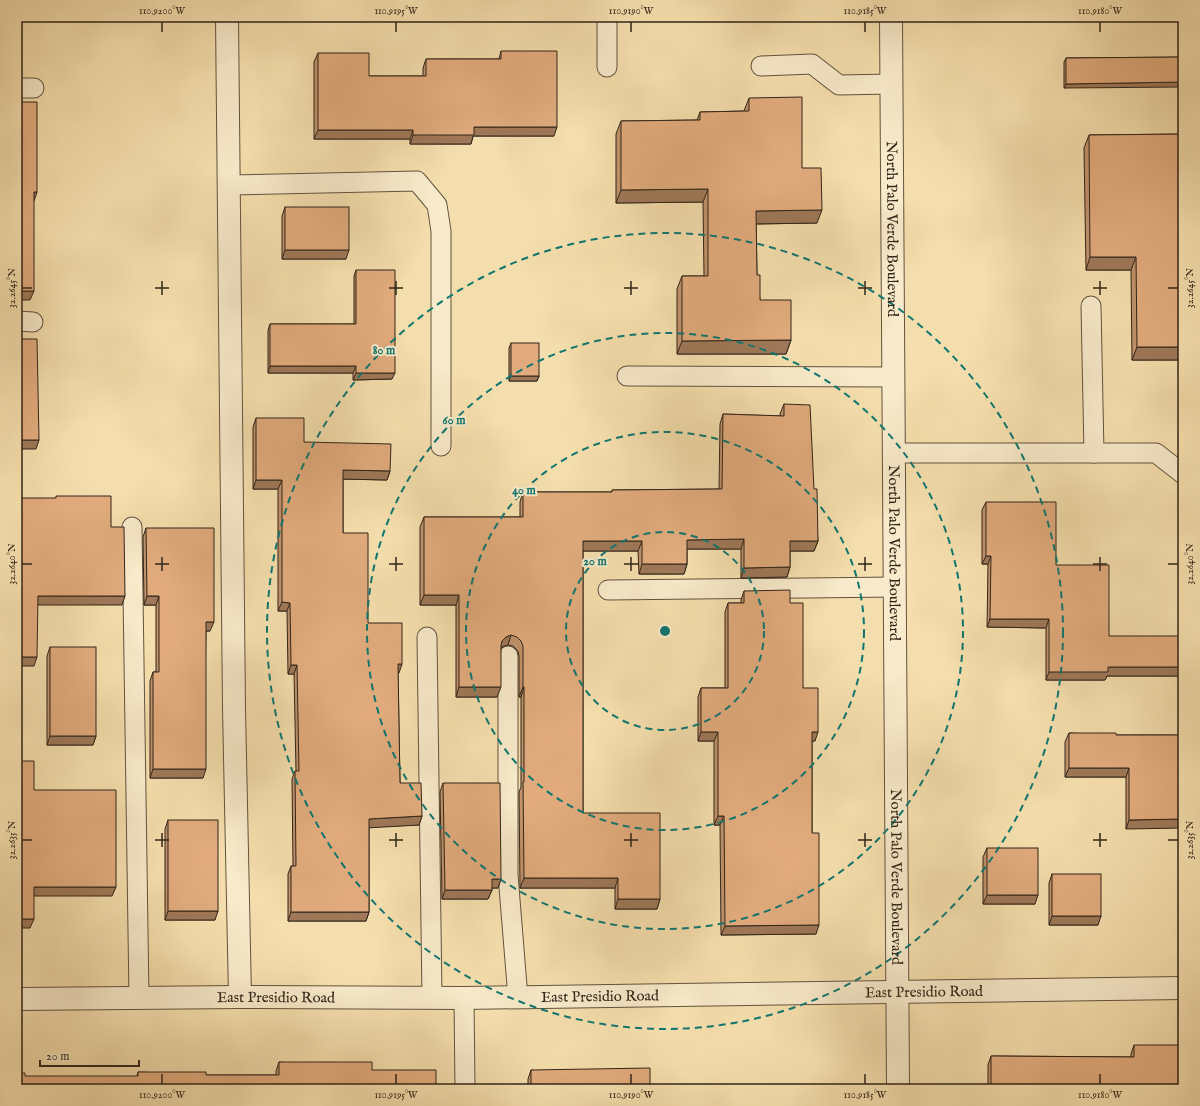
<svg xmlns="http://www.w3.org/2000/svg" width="1200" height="1106" font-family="'IM FELL English',serif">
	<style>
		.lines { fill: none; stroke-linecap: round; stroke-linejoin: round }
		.service-casing { stroke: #62533d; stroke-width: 21 }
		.minor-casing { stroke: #62533d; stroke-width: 24 }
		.service { stroke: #f8eaca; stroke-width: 19 }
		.minor { stroke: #f8eaca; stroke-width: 22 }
		.wall { fill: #c2936c; stroke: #312518 }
		.shaded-wall { fill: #9e7858; stroke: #312518 }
		.building { fill: #e1ab7d; stroke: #312518 }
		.ticks { fill: none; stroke: #312518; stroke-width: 1.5 }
		.ring { fill: none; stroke: #0f766e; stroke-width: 2; stroke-dasharray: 7 5 }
		.labels { text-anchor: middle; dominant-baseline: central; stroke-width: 4; stroke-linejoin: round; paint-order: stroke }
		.street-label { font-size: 15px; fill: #312518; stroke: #f8eaca }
		.centre { fill: #0f766e; stroke: #f8eaca; stroke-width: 2 }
		.ring-label { font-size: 12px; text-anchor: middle; font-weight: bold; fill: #0f766e; stroke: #f8eaca; stroke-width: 4; stroke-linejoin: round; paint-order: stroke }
		.neatline { fill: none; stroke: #312518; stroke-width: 1.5 }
		.ticks-label { font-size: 10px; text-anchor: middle; fill: #312518 }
	</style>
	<rect width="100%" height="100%" fill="#f5dead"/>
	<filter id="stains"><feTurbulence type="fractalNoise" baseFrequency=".005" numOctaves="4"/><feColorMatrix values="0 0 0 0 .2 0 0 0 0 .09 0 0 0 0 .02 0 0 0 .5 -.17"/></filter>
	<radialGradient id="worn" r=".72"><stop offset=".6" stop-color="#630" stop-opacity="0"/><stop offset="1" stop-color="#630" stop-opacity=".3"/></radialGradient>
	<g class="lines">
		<defs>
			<g id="service">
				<polyline points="607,17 607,67"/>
				<polyline points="761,66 812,64 839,85 891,84"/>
				<polyline points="17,88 34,88"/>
				<polyline points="229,185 417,181 437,205 441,231 441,446"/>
				<polyline points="1091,306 1094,453"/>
				<polyline points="17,321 33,322"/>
				<polyline points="627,376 893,377"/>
				<polyline points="894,453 1156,453 1183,474"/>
				<polyline points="132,527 139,998"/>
				<polyline points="608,590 895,587"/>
				<polyline points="427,637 432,998"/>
				<polyline points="508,656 508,875 518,998"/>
				<polyline points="464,998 465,1089"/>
			</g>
			<g id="minor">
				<polyline points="227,17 234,708 240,997"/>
				<path id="s1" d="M891 17 898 1089"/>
				<path id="s2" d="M17 999 240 997 464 998 1183 988"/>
			</g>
		</defs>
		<use href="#service" class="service-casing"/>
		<use href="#minor" class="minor-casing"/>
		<use href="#service" class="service"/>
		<use href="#minor" class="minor"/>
	</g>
	<g class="wall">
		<polygon points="501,51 554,136 473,136 471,144 410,144 410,139 314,139 314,62 318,53 369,76 423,76 423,68 426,59 499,59"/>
		<polygon points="1183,57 1064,88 1064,62 1066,58"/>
		<polygon points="749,98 802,168 817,223 756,224 757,275 760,300 791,340 786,354 677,354 677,289 682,276 704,276 703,202 616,203 616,134 621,121 697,120 700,112 744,111"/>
		<polygon points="1183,134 1183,427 1181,427 1180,360 1132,360 1131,270 1086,270 1084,148 1089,135"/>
		<polygon points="285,207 346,259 282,259 282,216"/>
		<polygon points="356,270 392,379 353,380 353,373 268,373 268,330 270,324 354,324 354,276"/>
		<polygon points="511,343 539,376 537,381 509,381 509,348"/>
		<polygon points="784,404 814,489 818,541 814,551 790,551 790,567 787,577 741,578 741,549 687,549 687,564 684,574 639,574 638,551 583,551 583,813 660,899 657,909 615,909 615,888 520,888 519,792 521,787 521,697 519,697 519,656 518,651 513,646 508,645 502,647 501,648 497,697 456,697 456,605 420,605 420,527 424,517 520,517 520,502 523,492 612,492 612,490 719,489 720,424 723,414 780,416 780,414"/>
		<polygon points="256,418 304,442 390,471 387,480 343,479 343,533 368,623 399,673 398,673 400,783 422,816 419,825 369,827 369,912 366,921 288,921 288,874 291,866 293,866 292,779 295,771 296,771 294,674 288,674 287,611 278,611 278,489 253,489 253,427"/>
		<polygon points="986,502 1056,565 1109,636 1183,676 1107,676 1105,680 1046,680 1046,628 987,627 988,564 982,564 982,510"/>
		<polygon points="146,528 210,631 206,631 203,778 150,778 150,681 153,672 156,672 156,605 144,605 143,537"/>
		<polygon points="744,591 790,603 803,688 815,741 812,741 812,833 816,934 721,935 720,825 714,825 714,741 698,741 698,697 701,688 725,688 725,612 728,603 741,603 741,600"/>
		<polygon points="50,647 96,736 93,745 47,745 47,656"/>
		<polygon points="1069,733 1116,735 1183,735 1126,829 1126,777 1065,777 1065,742"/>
		<polygon points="443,783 501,879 498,888 492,888 492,890 488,899 442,899 440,792"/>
		<polygon points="168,820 215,920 165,920 165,829"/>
		<polygon points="987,848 1035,904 983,904 983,857"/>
		<polygon points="1052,874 1098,925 1049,925 1049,883"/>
		<polygon points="1134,1045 1183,1089 988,1089 988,1065 991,1056 1131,1057 1131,1054"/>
		<polygon points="279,1062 372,1070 436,1089 137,1076 138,1072 206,1075 276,1075 276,1071"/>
		<polygon points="531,1070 650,1089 528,1089 528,1079"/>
	</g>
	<g class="shaded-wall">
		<polygon points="1183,82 1183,87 1064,88 1066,84"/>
		<polygon points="474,127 557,127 554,136 473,136 471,144 410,144 413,135"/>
		<polygon points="318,130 413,130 410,139 314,139"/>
		<polygon points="708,189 703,202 616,203 621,190"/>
		<polygon points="34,192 37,192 34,201 30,201"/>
		<polygon points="822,210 817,223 751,224 756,211"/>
		<polygon points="285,250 349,250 346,259 282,259"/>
		<polygon points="1090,257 1136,257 1131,270 1086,270"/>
		<polygon points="17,291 34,291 30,300 17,300"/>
		<polygon points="791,340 786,354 677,354 682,341"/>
		<polygon points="1137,347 1183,347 1183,352 1180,360 1132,360"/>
		<polygon points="270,366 356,366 353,373 268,373"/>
		<polygon points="356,373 395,373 392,379 353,380"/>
		<polygon points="511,376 539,376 537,381 509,381"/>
		<polygon points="17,440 39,440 36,449 17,449"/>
		<polygon points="343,470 390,471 387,480 340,479"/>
		<polygon points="256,480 282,480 278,489 253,489"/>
		<polygon points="744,539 741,549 684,549 687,540"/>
		<polygon points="583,541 642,541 638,551 580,551"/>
		<polygon points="790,541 818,541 814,551 787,551"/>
		<polygon points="986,556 991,556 988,564 982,564"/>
		<polygon points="642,564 687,564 684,574 639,574"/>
		<polygon points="790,567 787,577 741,578 744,568"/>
		<polygon points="424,595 459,595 456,605 420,605"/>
		<polygon points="38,596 125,596 122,605 34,605"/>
		<polygon points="147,596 159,596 156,605 144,605"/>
		<polygon points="282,602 290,603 287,611 278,611"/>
		<polygon points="990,619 1049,619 1046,628 987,627"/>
		<polygon points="206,622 214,622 210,631 203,631"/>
		<polygon points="511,635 508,645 502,647 498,651 502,641 506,637"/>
		<polygon points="17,657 37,657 34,666 17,666"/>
		<polygon points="398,664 402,664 399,673 395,673"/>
		<polygon points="291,665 297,665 294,674 288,674"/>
		<polygon points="1108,667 1183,667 1183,676 1107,676 1105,680 1046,680 1049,672"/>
		<polygon points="459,687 501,687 497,697 456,697"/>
		<polygon points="523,687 524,687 521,697 519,697"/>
		<polygon points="701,732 718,732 714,741 698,741"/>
		<polygon points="812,732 818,732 815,741 809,741"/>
		<polygon points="50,736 96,736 93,745 47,745"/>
		<polygon points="1069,768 1129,768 1126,777 1065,777"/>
		<polygon points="153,769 206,769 203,778 150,778"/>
		<polygon points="422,816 419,825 366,828 369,819"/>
		<polygon points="718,816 724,816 720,825 714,825"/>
		<polygon points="1183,819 1183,828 1126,829 1129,820"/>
		<polygon points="524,878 618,878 615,888 520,888"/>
		<polygon points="492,879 501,879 498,888 488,888"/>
		<polygon points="34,887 116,887 112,896 30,896"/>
		<polygon points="445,890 492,890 488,899 442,899"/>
		<polygon points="987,895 1038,895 1035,904 983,904"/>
		<polygon points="618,899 660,899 657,909 615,909"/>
		<polygon points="168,911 218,911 215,920 165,920"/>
		<polygon points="291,912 369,912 366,921 288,921"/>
		<polygon points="1052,916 1101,916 1098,925 1049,925"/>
		<polygon points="17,919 34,919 30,928 17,928"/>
		<polygon points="819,925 816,934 721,935 725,926"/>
	</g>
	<g class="building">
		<polygon points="501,51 557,51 557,127 474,127 474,135 413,135 413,130 318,130 318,53 369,53 369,76 426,76 426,59 501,59"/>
		<polygon points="1183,57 1183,82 1066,84 1066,58"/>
		<polygon points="802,97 802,168 821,168 822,210 756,211 757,275 760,275 760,300 791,300 791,340 682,341 682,276 708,276 708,189 621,190 621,121 700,120 700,112 749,111 749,98"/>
		<polygon points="17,102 37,102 37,192 34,192 34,291 17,291"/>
		<polygon points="1183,134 1183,347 1137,347 1136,257 1090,257 1089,135"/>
		<rect x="285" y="207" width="64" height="43"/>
		<polygon points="356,270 395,270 395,373 356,373 356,366 270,366 270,324 356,324"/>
		<polygon points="17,339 37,339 39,440 17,440"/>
		<rect x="511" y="343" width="28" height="33"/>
		<polygon points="784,404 810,405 814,489 817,489 818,541 790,541 790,567 744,568 744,539 687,540 687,564 642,564 642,541 583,541 583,813 660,813 660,899 618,899 618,878 524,878 523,782 524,782 524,687 523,687 523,646 521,641 517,637 511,635 506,637 502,641 501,646 501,687 459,687 459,595 424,595 424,517 523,517 523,492 612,492 612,490 722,489 723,414 784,416"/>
		<polygon points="256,418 304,418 304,442 391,444 390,471 343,470 343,533 368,533 368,623 402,623 402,664 398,664 400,783 421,783 422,816 369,819 369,912 291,912 291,866 296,866 295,771 299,771 297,665 291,665 290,603 282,602 282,480 256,480"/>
		<polygon points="56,496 111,496 111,527 124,527 125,596 38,596 37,657 17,657 17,498 56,498"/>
		<polygon points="986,502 1056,502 1056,565 1109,565 1109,636 1183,636 1183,667 1108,667 1108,672 1049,672 1049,619 990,619 991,556 986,556"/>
		<polygon points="146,528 214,528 214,622 206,622 206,769 153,769 153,672 159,672 159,596 147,596"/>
		<polygon points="790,590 790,603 803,603 803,688 818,688 818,732 812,732 812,833 819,833 819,925 725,926 724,816 718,816 718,732 701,732 701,688 728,688 728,603 744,603 744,591"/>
		<rect x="50" y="647" width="46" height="89"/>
		<polygon points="1069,733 1116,733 1116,735 1183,735 1183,819 1129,820 1129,768 1069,768"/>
		<polygon points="17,761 34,761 34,790 116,790 116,887 34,887 34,919 17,919"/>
		<polygon points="443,783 500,783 501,879 492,879 492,890 445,890"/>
		<rect x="168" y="820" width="50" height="91"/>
		<rect x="987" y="848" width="51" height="47"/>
		<rect x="1052" y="874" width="49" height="42"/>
		<polygon points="1134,1045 1183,1045 1183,1089 991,1089 991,1056 1134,1057"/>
		<polygon points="279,1062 372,1062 372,1070 436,1070 436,1089 17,1089 17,1073 25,1073 25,1076 138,1076 138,1072 206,1072 206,1075 279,1075"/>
		<polygon points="650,1068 650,1089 531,1089 531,1070"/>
	</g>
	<path class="ticks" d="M162 22V32M396 22V32M631 22V32M865 22V32M1100 22V32M162 281V295M396 281V295M631 281V295M865 281V295M1100 281V295M22 288H32M155 288H169M389 288H403M624 288H638M858 288H872M1093 288H1107M1168 288H1178M162 557V571M396 557V571M631 557V571M865 557V571M1100 557V571M22 564H32M155 564H169M389 564H403M624 564H638M858 564H872M1093 564H1107M1168 564H1178M162 833V847M396 833V847M631 833V847M865 833V847M1100 833V847M22 840H32M155 840H169M389 840H403M624 840H638M858 840H872M1093 840H1107M1168 840H1178M162 1074V1084M396 1074V1084M631 1074V1084M865 1074V1084M1100 1074V1084"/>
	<g class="ring">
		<circle cx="665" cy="631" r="99"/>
		<circle cx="665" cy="631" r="199"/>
		<circle cx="665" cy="631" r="298"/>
		<circle cx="665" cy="631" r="398"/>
	</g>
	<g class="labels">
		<g class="street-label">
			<text stroke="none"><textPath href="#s1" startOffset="212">North Palo Verde Boulevard</textPath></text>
			<text stroke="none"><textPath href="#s1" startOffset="536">North Palo Verde Boulevard</textPath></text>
			<text stroke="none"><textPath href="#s1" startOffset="860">North Palo Verde Boulevard</textPath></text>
			<text stroke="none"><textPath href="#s2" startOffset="907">East Presidio Road</textPath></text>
			<text stroke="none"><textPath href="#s2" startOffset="259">East Presidio Road</textPath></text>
			<text stroke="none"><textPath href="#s2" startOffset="583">East Presidio Road</textPath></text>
		</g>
	</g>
	<circle cx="665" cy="631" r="6" class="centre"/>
	<g class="ring-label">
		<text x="384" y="354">80 m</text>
		<text x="454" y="424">60 m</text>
		<text x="524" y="494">40 m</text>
		<text x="595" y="565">20 m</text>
	</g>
	<rect width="1200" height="1106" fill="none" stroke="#f5dead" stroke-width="44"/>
	<path d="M40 1060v6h99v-6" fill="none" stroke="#312518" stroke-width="2"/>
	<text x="46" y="1060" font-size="12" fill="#312518" stroke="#f8eaca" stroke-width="3" paint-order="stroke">20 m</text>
	<rect x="22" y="22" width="1156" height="1062" class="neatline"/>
	<g class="ticks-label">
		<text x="162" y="14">110.9200°W</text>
		<text x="396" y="14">110.9195°W</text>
		<text x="631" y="14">110.9190°W</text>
		<text x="865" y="14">110.9185°W</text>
		<text x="1100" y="14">110.9180°W</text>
		<text transform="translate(11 288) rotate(-90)" y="4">32.2645°N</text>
		<text transform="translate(1189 288) rotate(-90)" y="4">32.2645°N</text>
		<text transform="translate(11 564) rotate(-90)" y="4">32.2640°N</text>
		<text transform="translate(1189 564) rotate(-90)" y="4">32.2640°N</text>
		<text transform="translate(11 840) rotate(-90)" y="4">32.2635°N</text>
		<text transform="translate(1189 840) rotate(-90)" y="4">32.2635°N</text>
		<text x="162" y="1098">110.9200°W</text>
		<text x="396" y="1098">110.9195°W</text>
		<text x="631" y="1098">110.9190°W</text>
		<text x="865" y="1098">110.9185°W</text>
		<text x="1100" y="1098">110.9180°W</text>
	</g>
	<rect width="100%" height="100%" filter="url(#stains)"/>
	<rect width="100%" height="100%" fill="url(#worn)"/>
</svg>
